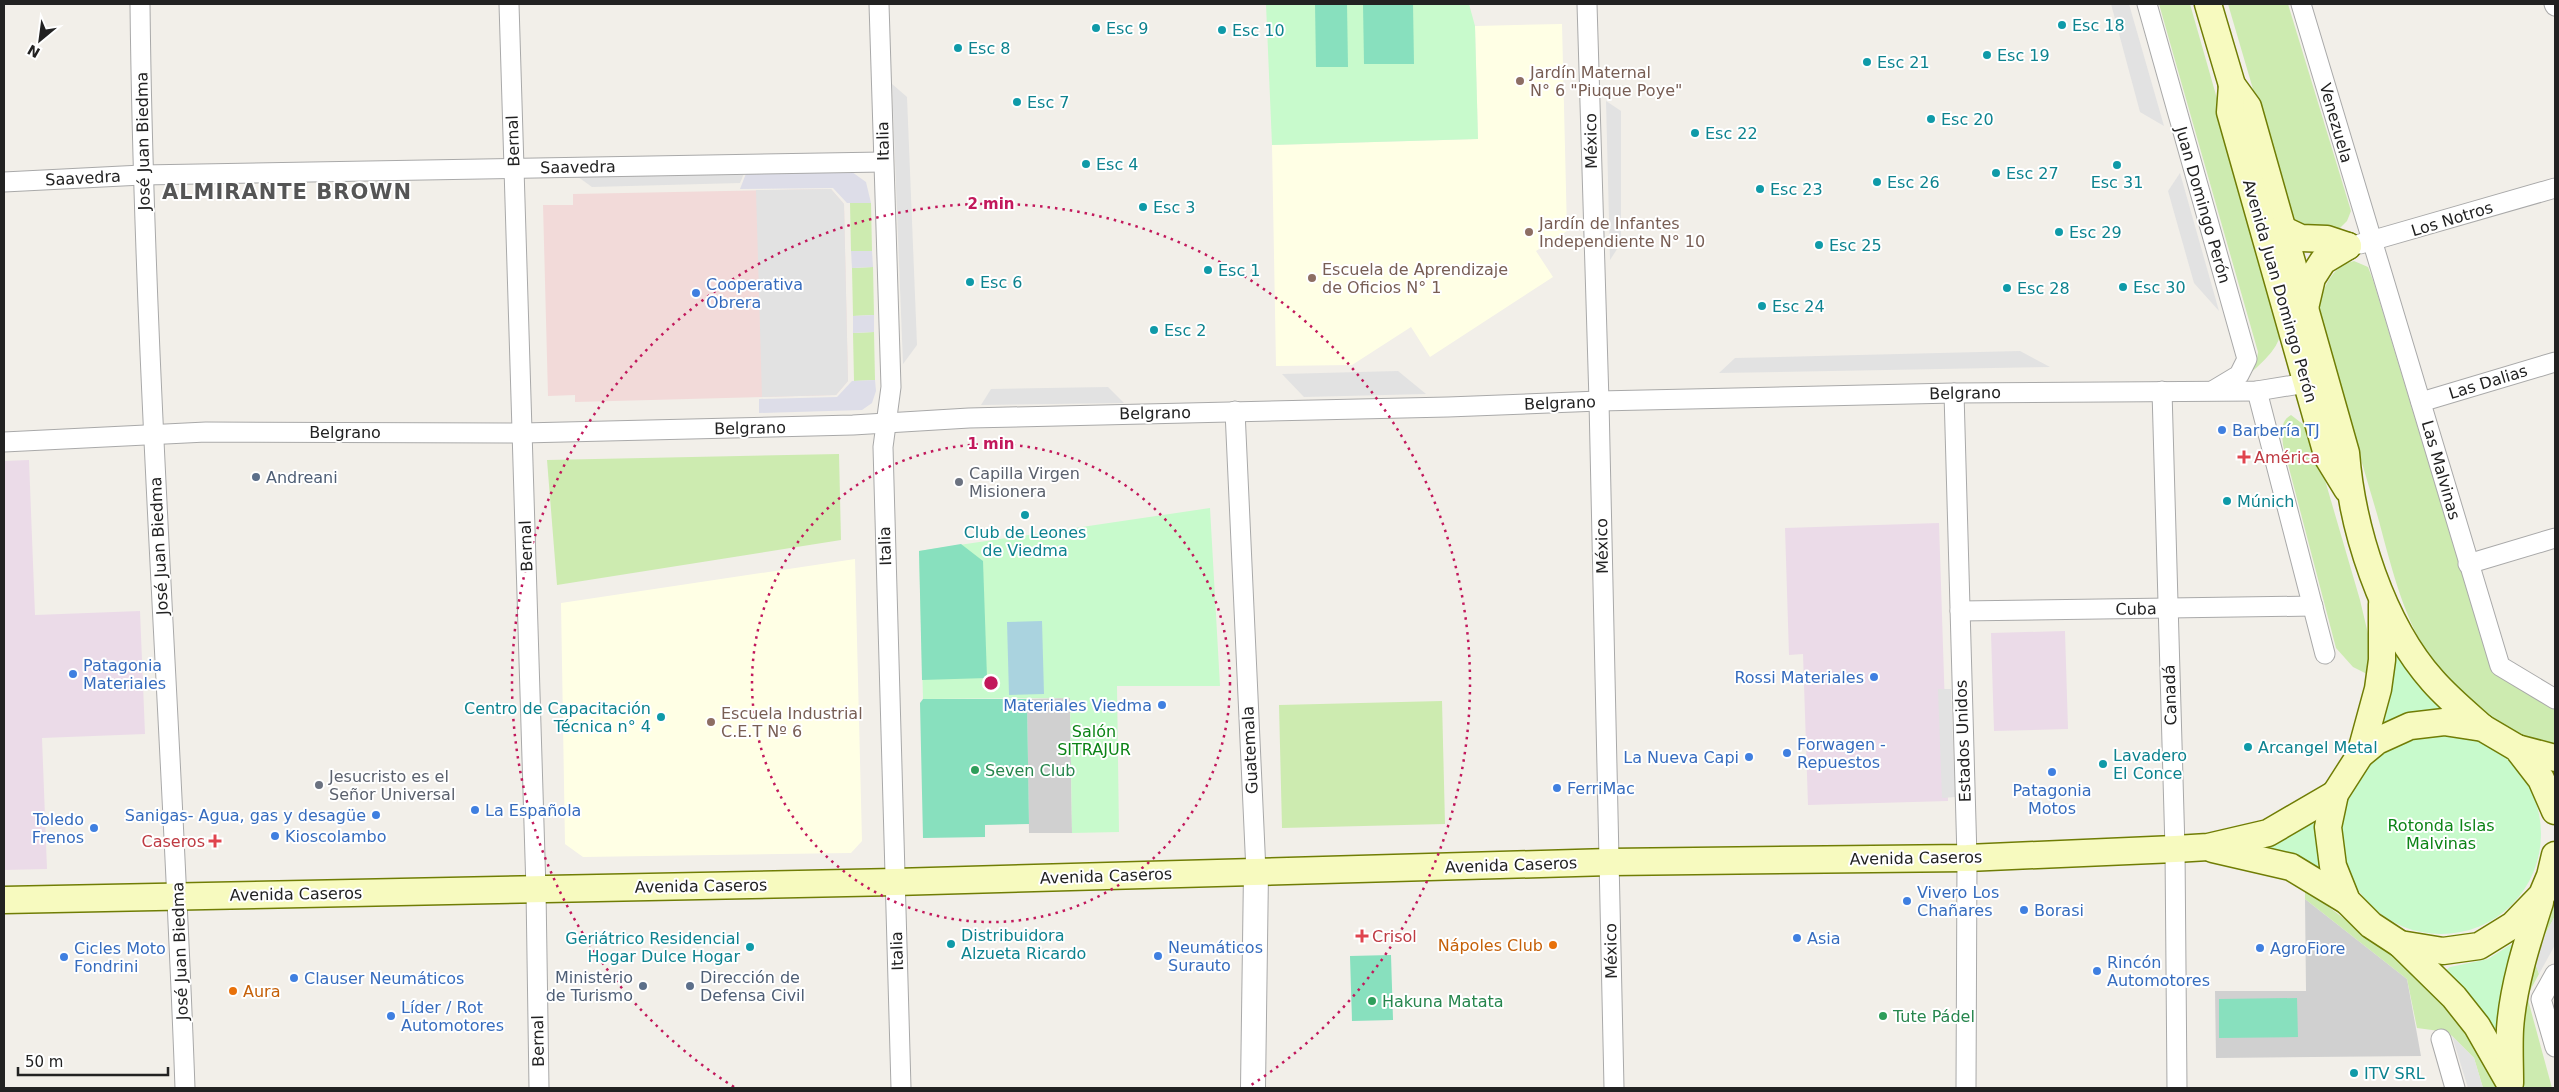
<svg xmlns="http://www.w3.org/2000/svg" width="2559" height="1092" font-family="'DejaVu Sans',sans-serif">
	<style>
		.commercial { fill: #f2dad9 }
		.industrial { fill: #ebdbe8 }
		.education { fill: #ffffe5 }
		.religious { fill: #d0d0d0 }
		.grass { fill: #cdebb0 }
		.park { fill: #c8facc }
		.pitch { fill: #88e0be }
		.parking { fill: #e2e2e2 }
		.plaza { fill: #dddde8 }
		.water { fill: #aad3df }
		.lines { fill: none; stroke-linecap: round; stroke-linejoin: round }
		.minor-casing { stroke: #a9a9a9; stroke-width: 21 }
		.tertiary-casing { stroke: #a9a9a9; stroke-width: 26 }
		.secondary-casing { stroke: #707d05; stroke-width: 29 }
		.minor { stroke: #fff; stroke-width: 19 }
		.tertiary { stroke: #fff; stroke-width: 24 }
		.secondary { stroke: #f7fabf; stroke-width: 26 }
		.ring { fill: none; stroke: #c2185b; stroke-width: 2.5; stroke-dasharray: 2.5 5 }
		.culture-dot { fill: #0f9aa8; stroke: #fff; stroke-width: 2 }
		.education-dot { fill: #8d6e63; stroke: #fff; stroke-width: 2 }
		.shop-dot { fill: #3f7fe0; stroke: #fff; stroke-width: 2 }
		.health-dot { fill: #e0444e; stroke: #fff; stroke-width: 2 }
		.service-dot { fill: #5c6f8a; stroke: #fff; stroke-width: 2 }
		.worship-dot { fill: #6b7280; stroke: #fff; stroke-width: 2 }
		.leisure-dot { fill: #2e9e5b; stroke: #fff; stroke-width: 2 }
		.food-dot { fill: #e8710a; stroke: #fff; stroke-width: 2 }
		.labels { text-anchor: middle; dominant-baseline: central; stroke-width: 4; stroke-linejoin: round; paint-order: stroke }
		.culture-label { font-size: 16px; fill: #0d838f; stroke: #fff; text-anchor: start }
		.education-label { font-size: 16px; fill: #785e54; stroke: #fff; text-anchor: start }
		.street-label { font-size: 16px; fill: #222; stroke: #fff }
		.shop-label { font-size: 16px; fill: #366cbe; stroke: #fff; text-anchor: start }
		.health-label { font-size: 16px; fill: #be3a42; stroke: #fff; text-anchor: start }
		.worship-label { font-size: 16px; fill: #5b616d; stroke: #fff; text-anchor: start }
		.service-label { font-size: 16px; fill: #4e5e75; stroke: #fff; text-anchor: start }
		.park-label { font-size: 16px; fill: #0c8416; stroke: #fff }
		.leisure-label { font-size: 16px; fill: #27864d; stroke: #fff; text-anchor: start }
		.food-label { font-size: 16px; fill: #c56008; stroke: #fff; text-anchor: end }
		.district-label { font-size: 21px; font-weight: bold; letter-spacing: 1px; fill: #555; stroke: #fff }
		.centre { fill: #c2185b; stroke: #fff; stroke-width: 2.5 }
		.ring-label { font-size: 15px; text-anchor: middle; font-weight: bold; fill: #c2185b; stroke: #fff; stroke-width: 4; stroke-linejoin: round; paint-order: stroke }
	</style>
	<rect width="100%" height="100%" fill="#f2efe9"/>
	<polygon class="commercial" points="831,189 844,204 848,381 836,395 575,402 575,395 548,396 543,205 573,205 573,194"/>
	<g class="industrial">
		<polygon points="29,460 35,615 140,611 145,734 42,738 47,869 4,870 4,461"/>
		<polygon points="1939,523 1948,801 1808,805 1803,654 1789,655 1785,528"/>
		<polygon points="2065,631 2068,729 1994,731 1991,633"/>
	</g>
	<g class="education">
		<polygon points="1562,24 1567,231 1536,251 1553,277 1430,357 1411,327 1352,365 1276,366 1272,145 1478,139 1475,26"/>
		<polygon points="855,559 862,841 851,853 583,857 565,844 561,603"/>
	</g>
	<g class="religious">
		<polygon points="1070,698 1072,833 1029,833 1027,699"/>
		<polygon points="2305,899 2407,979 2421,1056 2216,1058 2215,991 2306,991"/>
	</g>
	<g class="grass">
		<path d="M2159 4H2190L2281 323C2284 347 2260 364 2244 379L2257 359 2258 352Z"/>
		<polygon points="2228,4 2288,4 2351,211 2347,221 2340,228 2313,230 2302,227 2290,215"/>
		<polygon points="850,203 871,203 872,251 851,251"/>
		<path d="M2354 261 2368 267 2374 283 2489 663 2499 676 2555 705V747C2505 733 2455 698 2427 653 2401 611 2390 561 2377 514 2357 447 2338 379 2318 311 2322 290 2331 266 2354 261Z"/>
		<polygon points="873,267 874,315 853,316 852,268"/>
		<polygon points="874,332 875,380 854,381 853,333"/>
		<path d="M2291 415 2304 425 2313 439 2360 600 2369 638V675L2353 667 2336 648 2283 445C2282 433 2280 421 2291 415Z"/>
		<polygon points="839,454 841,540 557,585 547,460"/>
		<polygon points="1442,701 1445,824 1282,828 1279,705"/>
		<polygon points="2305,889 2388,952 2449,1005 2500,1088 2483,1088 2474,1058 2452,1036 2447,1032 2417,1028 2407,979 2305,899"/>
		<path d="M2555 893V916L2533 957 2539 974 2527 996 2552 1088H2521C2514 1034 2523 938 2555 893Z"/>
	</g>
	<g class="park">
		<polygon points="1266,4 1469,4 1475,26 1478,139 1272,145"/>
		<polygon points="1210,508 1220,686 1117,686 1119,832 1072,833 1070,698 923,699 919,551"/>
		<polygon points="2392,645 2444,710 2376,726"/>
		<circle cx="2441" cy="834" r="100"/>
		<polygon points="2316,818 2317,856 2322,870 2321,873 2254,845"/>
		<polygon points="2510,945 2516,947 2503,1047 2445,971 2450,967 2488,959"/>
	</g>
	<g class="pitch">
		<polygon points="1315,4 1347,4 1348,67 1316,67"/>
		<polygon points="1363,4 1413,4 1414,64 1364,64"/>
		<polygon points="961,544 983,561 987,678 922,680 919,551"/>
		<polygon points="923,699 1027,699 1029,824 985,825 985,837 923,838 920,703"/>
		<polygon points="1391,955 1393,1020 1352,1021 1350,956"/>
		<polygon points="2297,998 2298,1037 2219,1038 2219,999"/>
	</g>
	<g class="parking">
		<polygon points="2111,4 2129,4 2164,126 2140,112"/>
		<polygon points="892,84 907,97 917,345 903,364"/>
		<polygon points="1606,101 1621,111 1621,243 1610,260"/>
		<polygon points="745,171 740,183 592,187 574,174"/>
		<polygon points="2180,173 2219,311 2194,283 2168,191"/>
		<polygon points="831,189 844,204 848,381 836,395 762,397 756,190"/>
		<polygon points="2020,351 2050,367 1719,373 1735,358"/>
		<polygon points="1398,371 1426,394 1304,397 1282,374"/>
		<polygon points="1108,387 1124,403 981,405 991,389"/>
		<polygon points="1938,689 1951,689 1955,797 1942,798"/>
		<polygon points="2555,916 2555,945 2539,974 2533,957"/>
		<polygon points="2452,1036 2474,1058 2483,1088 2468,1088"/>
	</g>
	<g class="plaza">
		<polygon points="747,171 852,172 866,182 871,203 847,203 833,188 740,189"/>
		<polygon points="851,251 872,251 873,267 852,268"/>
		<polygon points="874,315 874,332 853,333 853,316"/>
		<polygon points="875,380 876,391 872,403 862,410 759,413 759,399 837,397 852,381"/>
	</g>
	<polygon class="water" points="1042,621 1044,694 1009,695 1007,622"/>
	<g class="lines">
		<defs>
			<g id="minor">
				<path d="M140 4C144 366 172 727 185 1088"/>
				<polyline points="509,4 536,890 539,1088"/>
				<polyline points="879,4 891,387 883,447 901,1088"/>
				<polyline points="1587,4 1599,401 1614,1088"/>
				<polyline points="2147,4 2247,359 2239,375 2214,390"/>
				<polyline points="2301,4 2500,666 2555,699"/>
				<polyline points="2554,4 2555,6"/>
				<polyline points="4,182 142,175 883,162"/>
				<polyline points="2360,244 2555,188"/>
				<polyline points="2162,391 2175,849 2177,1088"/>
				<polyline points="2257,391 2325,654"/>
				<polyline points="1954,393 1967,858 1966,1088"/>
				<polyline points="2421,402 2555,362"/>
				<polyline points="1235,411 1256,872"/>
				<polyline points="4,442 206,432 523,433 853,425 969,418 1448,407 1599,401 1954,393 2257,391 2306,383"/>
				<polyline points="2468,564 2555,538"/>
				<polyline points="1960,611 2313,606"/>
				<polyline points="2555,974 2541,999 2555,1047"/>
				<polyline points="2441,1039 2455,1088"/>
			</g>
			<polyline id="tertiary" points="1253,1088 1256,872"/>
			<g id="secondary">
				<path d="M2208 4 2232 85 2248 107 2346 453C2352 529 2382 624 2433 681 2448 698 2466 713 2483 728"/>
				<polyline points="2232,85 2230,112 2328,458 2347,489"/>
				<polyline points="2282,229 2301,238 2327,239 2348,246"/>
				<polyline points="2305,308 2312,278 2323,261 2348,246"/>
				<polyline points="2517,748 2555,758"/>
				<polyline points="2360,755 2378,689 2382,660 2382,604"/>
				<polyline points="2555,811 2541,779 2517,748 2483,728 2444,722 2410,726 2377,741 2360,755 2335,794 2328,827 2333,866 2347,901 2371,925 2400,944 2443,951 2479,946 2513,925 2542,895 2550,876 2555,855"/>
				<polyline points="2213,849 2291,867 2347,901"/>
				<polyline points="4,900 895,882 1610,862 1967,858 2175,849 2208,847 2268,833 2335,794"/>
				<polyline points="2400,944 2454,997 2477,1026 2509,1082"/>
				<path d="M2510 1083C2510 1065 2509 1047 2510 1029 2513 986 2527 943 2540 902"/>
			</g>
		</defs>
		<use href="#minor" class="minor-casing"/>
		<use href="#tertiary" class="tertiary-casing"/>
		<use href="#secondary" class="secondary-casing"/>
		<use href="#minor" class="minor"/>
		<use href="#tertiary" class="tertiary"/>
		<use href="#secondary" class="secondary"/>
	</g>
	<g class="ring">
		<circle cx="991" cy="683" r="239"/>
		<path d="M734 1087A479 479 0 1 1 1248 1087"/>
	</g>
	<g class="culture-dot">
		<circle cx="2062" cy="25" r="5"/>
		<circle cx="1096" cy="28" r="5"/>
		<circle cx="1222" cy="30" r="5"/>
		<circle cx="958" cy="48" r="5"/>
		<circle cx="1987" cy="55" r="5"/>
		<circle cx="1867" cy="62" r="5"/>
		<circle cx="1017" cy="102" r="5"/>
		<circle cx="1931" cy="119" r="5"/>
		<circle cx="1695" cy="133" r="5"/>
		<circle cx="1086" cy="164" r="5"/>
		<circle cx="2117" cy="165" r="5"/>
		<circle cx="1996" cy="173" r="5"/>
		<circle cx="1877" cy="182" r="5"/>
		<circle cx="1760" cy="189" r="5"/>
		<circle cx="1143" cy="207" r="5"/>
		<circle cx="2059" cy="232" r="5"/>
		<circle cx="1819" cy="245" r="5"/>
		<circle cx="1208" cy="270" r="5"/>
		<circle cx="970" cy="282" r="5"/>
		<circle cx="2123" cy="287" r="5"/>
		<circle cx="2007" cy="288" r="5"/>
		<circle cx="1762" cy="306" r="5"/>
		<circle cx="1154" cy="330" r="5"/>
		<circle cx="2227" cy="501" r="5"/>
		<circle cx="1025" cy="515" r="5"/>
		<circle cx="661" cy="717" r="5"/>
		<circle cx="2248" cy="747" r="5"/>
		<circle cx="2103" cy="764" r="5"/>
		<circle cx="951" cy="944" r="5"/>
		<circle cx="750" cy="947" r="5"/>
		<circle cx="2354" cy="1073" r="5"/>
	</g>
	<g class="education-dot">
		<circle cx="1520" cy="81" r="5"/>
		<circle cx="1529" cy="232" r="5"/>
		<circle cx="1312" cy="278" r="5"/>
		<circle cx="711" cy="722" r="5"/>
	</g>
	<g class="shop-dot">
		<circle cx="696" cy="293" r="5"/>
		<circle cx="2222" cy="430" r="5"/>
		<circle cx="73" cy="674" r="5"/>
		<circle cx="1874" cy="677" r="5"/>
		<circle cx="1162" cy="705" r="5"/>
		<circle cx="1787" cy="753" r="5"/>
		<circle cx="1749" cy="757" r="5"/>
		<circle cx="2052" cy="772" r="5"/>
		<circle cx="1557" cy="788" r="5"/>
		<circle cx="475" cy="810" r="5"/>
		<circle cx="376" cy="815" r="5"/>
		<circle cx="94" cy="828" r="5"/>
		<circle cx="275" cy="836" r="5"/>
		<circle cx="1907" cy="901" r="5"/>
		<circle cx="2024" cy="910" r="5"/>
		<circle cx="1797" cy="938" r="5"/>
		<circle cx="2260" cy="948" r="5"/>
		<circle cx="1158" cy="956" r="5"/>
		<circle cx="64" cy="957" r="5"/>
		<circle cx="2097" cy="971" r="5"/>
		<circle cx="294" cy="978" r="5"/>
		<circle cx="391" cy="1016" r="5"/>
	</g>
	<g class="health-dot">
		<path d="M2241.5 449.5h5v5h5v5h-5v5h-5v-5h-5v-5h5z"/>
		<path d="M212.5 833.5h5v5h5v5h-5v5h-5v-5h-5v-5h5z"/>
		<path d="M1359.5 928.5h5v5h5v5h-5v5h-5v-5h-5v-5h5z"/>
	</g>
	<g class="service-dot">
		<circle cx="256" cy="477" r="5"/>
		<circle cx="643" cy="986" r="5"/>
		<circle cx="690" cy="986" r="5"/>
	</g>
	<g class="worship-dot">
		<circle cx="959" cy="482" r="5"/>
		<circle cx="319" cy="785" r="5"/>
	</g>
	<g class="leisure-dot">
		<circle cx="975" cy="770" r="5"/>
		<circle cx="1372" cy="1001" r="5"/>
		<circle cx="1883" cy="1016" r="5"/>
	</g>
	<g class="food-dot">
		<circle cx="1553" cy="945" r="5"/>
		<circle cx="233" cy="991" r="5"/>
	</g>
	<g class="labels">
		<g class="culture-label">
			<text x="2072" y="25">Esc 18</text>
			<text x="1106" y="28">Esc 9</text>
			<text x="1232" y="30">Esc 10</text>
			<text x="968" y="48">Esc 8</text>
			<text x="1997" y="55">Esc 19</text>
			<text x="1877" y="62">Esc 21</text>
			<text x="1027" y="102">Esc 7</text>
			<text x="1941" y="119">Esc 20</text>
			<text x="1705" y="133">Esc 22</text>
			<text x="1096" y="164">Esc 4</text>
			<text x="2006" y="173">Esc 27</text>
			<text x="1887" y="182">Esc 26</text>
			<text x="2117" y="182" text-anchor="middle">Esc 31</text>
			<text x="1770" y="189">Esc 23</text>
			<text x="1153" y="207">Esc 3</text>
			<text x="2069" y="232">Esc 29</text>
			<text x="1829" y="245">Esc 25</text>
			<text x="1218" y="270">Esc 1</text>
			<text x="980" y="282">Esc 6</text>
			<text x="2133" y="287">Esc 30</text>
			<text x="2017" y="288">Esc 28</text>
			<text x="1772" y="306">Esc 24</text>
			<text x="1164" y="330">Esc 2</text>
			<text x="2237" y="501">Múnich</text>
			<text x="1025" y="532" text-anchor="middle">Club de Leones<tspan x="1025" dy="18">de Viedma</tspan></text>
			<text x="651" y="708" text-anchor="end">Centro de Capacitación<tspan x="651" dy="18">Técnica n° 4</tspan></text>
			<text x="2258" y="747">Arcangel Metal</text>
			<text x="2113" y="755">Lavadero<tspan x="2113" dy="18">El Conce</tspan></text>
			<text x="961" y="935">Distribuidora<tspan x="961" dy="18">Alzueta Ricardo</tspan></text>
			<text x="740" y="938" text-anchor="end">Geriátrico Residencial<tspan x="740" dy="18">Hogar Dulce Hogar</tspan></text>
			<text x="2364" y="1073">ITV SRL</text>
		</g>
		<g class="education-label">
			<text x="1530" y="72">Jardín Maternal<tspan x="1530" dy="18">N° 6 "Piuque Poye"</tspan></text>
			<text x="1539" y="223">Jardín de Infantes<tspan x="1539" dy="18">Independiente N° 10</tspan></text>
			<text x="1322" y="269">Escuela de Aprendizaje<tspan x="1322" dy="18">de Oficios N° 1</tspan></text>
			<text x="721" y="713">Escuela Industrial<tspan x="721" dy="18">C.E.T Nº 6</tspan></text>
		</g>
		<g class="street-label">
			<text transform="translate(2336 123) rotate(74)">Venezuela</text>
			<text transform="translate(143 141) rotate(-91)">José Juan Biedma</text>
			<text transform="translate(513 141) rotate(-92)">Bernal</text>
			<text transform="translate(883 141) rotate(-91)">Italia</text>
			<text transform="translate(1591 141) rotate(-91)">México</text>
			<text transform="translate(578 167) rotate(-1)">Saavedra</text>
			<text transform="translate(83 178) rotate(-3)">Saavedra</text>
			<text transform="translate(2203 205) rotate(74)">Juan Domingo Perón</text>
			<text transform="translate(2452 219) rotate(-17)">Los Notros</text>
			<text transform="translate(2280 291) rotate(74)">Avenida Juan Domingo Perón</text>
			<text transform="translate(2488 382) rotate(-17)">Las Dalias</text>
			<text transform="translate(1965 393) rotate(-1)">Belgrano</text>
			<text transform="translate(1560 403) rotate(-2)">Belgrano</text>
			<text transform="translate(1155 413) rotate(-1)">Belgrano</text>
			<text transform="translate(750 428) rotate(-1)">Belgrano</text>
			<text x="345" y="432">Belgrano</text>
			<text transform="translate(2441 470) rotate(74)">Las Malvinas</text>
			<text transform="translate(159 546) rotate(-93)">José Juan Biedma</text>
			<text transform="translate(526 546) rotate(-92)">Bernal</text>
			<text transform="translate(885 546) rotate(-92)">Italia</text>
			<text transform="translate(1602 546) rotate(-91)">México</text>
			<text transform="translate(2136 609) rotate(-1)">Cuba</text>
			<text transform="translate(2170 695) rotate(-92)">Canadá</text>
			<text transform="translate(1963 741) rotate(-92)">Estados Unidos</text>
			<text transform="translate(1250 750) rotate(-93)">Guatemala</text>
			<text transform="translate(1916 858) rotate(-1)">Avenida Caseros</text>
			<text transform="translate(1511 865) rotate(-2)">Avenida Caseros</text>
			<text transform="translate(1106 876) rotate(-2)">Avenida Caseros</text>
			<text transform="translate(701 886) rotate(-1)">Avenida Caseros</text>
			<text transform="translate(296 894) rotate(-1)">Avenida Caseros</text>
			<text transform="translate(180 951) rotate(-92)">José Juan Biedma</text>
			<text transform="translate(897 951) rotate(-92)">Italia</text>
			<text transform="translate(1611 951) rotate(-91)">México</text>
			<text transform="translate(538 1041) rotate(-91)">Bernal</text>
		</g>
		<g class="shop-label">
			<text x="706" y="284">Cooperativa<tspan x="706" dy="18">Obrera</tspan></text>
			<text x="2232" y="430">Barbería TJ</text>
			<text x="83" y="665">Patagonia<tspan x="83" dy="18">Materiales</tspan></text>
			<text x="1864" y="677" text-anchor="end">Rossi Materiales</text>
			<text x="1152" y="705" text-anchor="end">Materiales Viedma</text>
			<text x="1797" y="744">Forwagen -<tspan x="1797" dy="18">Repuestos</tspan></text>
			<text x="1739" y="757" text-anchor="end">La Nueva Capi</text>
			<text x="1567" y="788">FerriMac</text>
			<text x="2052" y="790" text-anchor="middle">Patagonia<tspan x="2052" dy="18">Motos</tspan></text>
			<text x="485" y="810">La Española</text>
			<text x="366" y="815" text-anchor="end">Sanigas- Agua, gas y desagüe</text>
			<text x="84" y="819" text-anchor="end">Toledo<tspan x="84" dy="18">Frenos</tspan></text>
			<text x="285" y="836">Kioscolambo</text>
			<text x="1917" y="892">Vivero Los<tspan x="1917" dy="18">Chañares</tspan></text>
			<text x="2034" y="910">Borasi</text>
			<text x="1807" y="938">Asia</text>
			<text x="1168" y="947">Neumáticos<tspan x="1168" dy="18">Surauto</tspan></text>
			<text x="74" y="948">Cicles Moto<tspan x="74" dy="18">Fondrini</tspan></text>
			<text x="2270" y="948">AgroFiore</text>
			<text x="2107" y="962">Rincón<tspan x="2107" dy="18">Automotores</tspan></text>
			<text x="304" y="978">Clauser Neumáticos</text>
			<text x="401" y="1007">Líder / Rot<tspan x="401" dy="18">Automotores</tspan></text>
		</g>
		<g class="health-label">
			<text x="2254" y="457">América</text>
			<text x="205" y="841" text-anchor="end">Caseros</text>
			<text x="1372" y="936">Crisol</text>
		</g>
		<g class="worship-label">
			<text x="969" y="473">Capilla Virgen<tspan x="969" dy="18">Misionera</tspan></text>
			<text x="329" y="776">Jesucristo es el<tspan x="329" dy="18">Señor Universal</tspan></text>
		</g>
		<g class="service-label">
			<text x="266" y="477">Andreani</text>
			<text x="633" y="977" text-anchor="end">Ministerio<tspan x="633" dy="18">de Turismo</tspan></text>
			<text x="700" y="977">Dirección de<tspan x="700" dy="18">Defensa Civil</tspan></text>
		</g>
		<g class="park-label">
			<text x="1094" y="731">Salón<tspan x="1094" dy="18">SITRAJUR</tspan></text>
			<text x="2441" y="825">Rotonda Islas<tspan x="2441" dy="18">Malvinas</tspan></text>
		</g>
		<g class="leisure-label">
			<text x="985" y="770">Seven Club</text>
			<text x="1382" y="1001">Hakuna Matata</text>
			<text x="1893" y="1016">Tute Pádel</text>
		</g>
		<g class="food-label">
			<text x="1543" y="945">Nápoles Club</text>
			<text x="243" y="991" text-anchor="start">Aura</text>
		</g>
		<g class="district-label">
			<text x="287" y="192">ALMIRANTE BROWN</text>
		</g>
	</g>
	<circle cx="991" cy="683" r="8" class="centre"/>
	<g class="ring-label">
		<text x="991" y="209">2 min</text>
		<text x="991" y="449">1 min</text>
	</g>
	<rect width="2559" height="1092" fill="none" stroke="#222222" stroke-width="10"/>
	<g transform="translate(40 40) rotate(209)" stroke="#ffffff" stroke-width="4" paint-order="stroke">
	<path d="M0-4L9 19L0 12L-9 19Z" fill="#222222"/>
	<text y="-8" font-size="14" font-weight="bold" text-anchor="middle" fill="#222222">N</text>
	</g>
	<path d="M18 1067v8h150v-8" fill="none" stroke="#222222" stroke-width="2.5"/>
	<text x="25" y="1067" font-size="15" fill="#222222" stroke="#ffffff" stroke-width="4" paint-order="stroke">50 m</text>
</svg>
